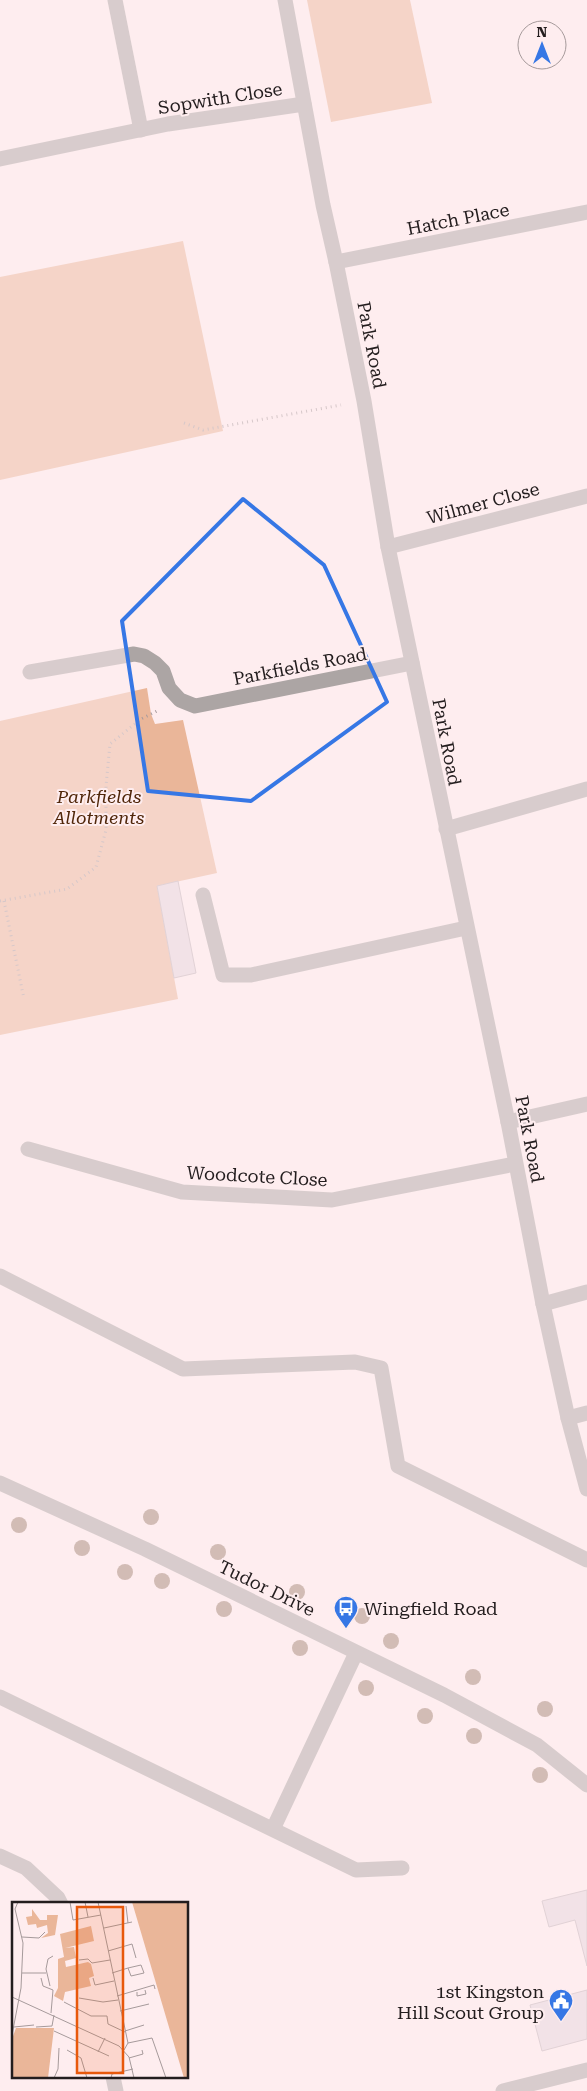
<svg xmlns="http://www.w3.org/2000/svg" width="587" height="2091" font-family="'Roboto Serif',serif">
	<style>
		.green { fill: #eab699 }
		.building { fill: #e4d5dd; stroke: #c0b1b8 }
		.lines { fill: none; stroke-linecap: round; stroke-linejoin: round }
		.path { stroke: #a79a9c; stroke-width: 3; stroke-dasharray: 1 4; stroke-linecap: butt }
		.minor { stroke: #aca5a4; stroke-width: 15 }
		.tree { fill: #9e8070 }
		.marked { fill: none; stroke: #3677e5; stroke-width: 4; stroke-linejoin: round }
		.labels { text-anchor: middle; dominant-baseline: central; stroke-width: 4; stroke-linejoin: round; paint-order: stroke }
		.street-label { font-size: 18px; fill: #231d1e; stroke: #feedef }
		.park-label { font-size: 18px; font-style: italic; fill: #502609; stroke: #feedef }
		.poi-label { font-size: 18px; fill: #231d1e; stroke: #feedef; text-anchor: start }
		.inset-road { fill: none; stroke: #a69a9b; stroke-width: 1 }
		.view { fill: #e8590c; fill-opacity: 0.15; stroke: #e8590c; stroke-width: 2.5 }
		.inset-edge { fill: none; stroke: #231d1e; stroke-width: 2.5 }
	</style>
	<rect width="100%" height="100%" fill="#feedef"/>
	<g class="green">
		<polygon points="307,0 410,0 432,103 331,122"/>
		<polygon points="183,241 223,431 0,480 0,277"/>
		<polygon points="147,688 151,714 155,724 183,720 217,873 157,886 178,999 0,1035 0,721"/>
	</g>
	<g class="building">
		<polygon points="178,881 196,973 174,978 157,886"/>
		<polygon points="587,1890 587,1966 575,1920 549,1927 542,1901"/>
		<polygon points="587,1990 587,2039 542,2051 530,2005"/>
	</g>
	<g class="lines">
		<g class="path">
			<polyline points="184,423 203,430 341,405"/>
			<polyline points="0,901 67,889 96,867 106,830 106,786 110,744 141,719 159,710"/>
			<polyline points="4,901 24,999"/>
		</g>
		<g class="minor">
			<polyline points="115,0 141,130"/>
			<polyline points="285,0 323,205 336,262 364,401 388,547 508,1122 543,1304 568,1418 587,1489"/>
			<polyline points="0,159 168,124 304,104"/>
			<polyline points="336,262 587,212"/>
			<polyline points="388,547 587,496"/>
			<polyline points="30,672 134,654 144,656 155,663 163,671 169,688 180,700 195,706 412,663"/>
			<polyline points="446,829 587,789"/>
			<polyline points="203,895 223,975 251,975 466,928"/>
			<polyline points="508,1122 587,1104"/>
			<polyline points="28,1149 182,1192 332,1200 515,1164"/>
			<polyline points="0,1276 183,1369 355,1362 381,1368 398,1466 587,1560"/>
			<polyline points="543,1304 587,1292"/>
			<polyline points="568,1418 587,1413"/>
			<polyline points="0,1483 145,1549 444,1695 537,1745 587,1785"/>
			<polyline points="0,1697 356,1870 402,1868"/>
			<polyline points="273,1829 356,1653"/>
			<polyline points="0,1856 26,1868 58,1898 61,1904"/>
			<polyline points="113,2077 116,2091"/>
			<polyline points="503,2091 587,2070"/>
		</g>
	</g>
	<g class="tree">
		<circle cx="151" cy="1517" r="8"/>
		<circle cx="19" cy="1525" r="8"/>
		<circle cx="82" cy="1548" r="8"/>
		<circle cx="218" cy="1552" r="8"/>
		<circle cx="125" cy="1572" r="8"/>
		<circle cx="162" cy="1581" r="8"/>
		<circle cx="297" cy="1592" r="8"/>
		<circle cx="224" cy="1609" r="8"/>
		<circle cx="362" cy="1616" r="8"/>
		<circle cx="391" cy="1641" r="8"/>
		<circle cx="300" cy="1648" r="8"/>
		<circle cx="473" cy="1677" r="8"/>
		<circle cx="366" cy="1688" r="8"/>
		<circle cx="545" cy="1709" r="8"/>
		<circle cx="425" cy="1716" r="8"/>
		<circle cx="474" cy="1736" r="8"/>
		<circle cx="540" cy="1775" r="8"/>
	</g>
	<path d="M0 0H587V2091H0ZM243 499 324 565 387 702 251 801 148 791 122 621Z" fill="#feedef" fill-opacity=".55" fill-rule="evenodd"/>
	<path class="marked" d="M243 499 324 565 387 702 251 801 148 791 122 621Z"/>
	<defs>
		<symbol id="bus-pin" viewBox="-11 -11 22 30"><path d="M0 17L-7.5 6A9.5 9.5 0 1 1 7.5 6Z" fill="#3677e5" stroke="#feedef"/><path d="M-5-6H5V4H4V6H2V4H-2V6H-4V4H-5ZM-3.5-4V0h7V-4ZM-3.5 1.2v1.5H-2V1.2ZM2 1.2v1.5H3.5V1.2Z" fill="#fff"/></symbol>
		<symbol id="civic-pin" viewBox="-11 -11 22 30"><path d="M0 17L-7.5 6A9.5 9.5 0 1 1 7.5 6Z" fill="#3677e5" stroke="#feedef"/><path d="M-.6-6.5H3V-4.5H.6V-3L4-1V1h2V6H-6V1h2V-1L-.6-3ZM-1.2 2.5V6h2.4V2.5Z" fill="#fff"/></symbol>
	</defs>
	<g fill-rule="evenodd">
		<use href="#bus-pin" x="332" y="1594" width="28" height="38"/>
		<use href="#civic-pin" x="547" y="1987" width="28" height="38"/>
	</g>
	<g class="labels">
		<g class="street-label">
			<text transform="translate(220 98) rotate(-9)">Sopwith Close</text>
			<text transform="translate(458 219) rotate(-11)">Hatch Place</text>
			<text transform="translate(372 345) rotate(79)">Park Road</text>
			<text transform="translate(483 503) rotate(-15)">Wilmer Close</text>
			<text transform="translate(300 666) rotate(-11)">Parkfields Road</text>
			<text transform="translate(447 742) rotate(79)">Park Road</text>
			<text transform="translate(530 1139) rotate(79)">Park Road</text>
			<text transform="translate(257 1176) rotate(3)">Woodcote Close</text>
			<text transform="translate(267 1588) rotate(26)">Tudor Drive</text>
		</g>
		<g class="park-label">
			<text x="99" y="796">Parkfields<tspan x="99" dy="21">Allotments</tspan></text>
		</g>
		<g class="poi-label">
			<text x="364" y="1608">Wingfield Road</text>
			<text x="544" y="1991" text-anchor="end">1st Kingston<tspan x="544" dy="21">Hill Scout Group</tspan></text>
		</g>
	</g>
	<g transform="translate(12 1902)">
		<rect width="176" height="176" fill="#feedef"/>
		<path d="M120 0H176V176H172ZM20 7 28 18H35V13H46L43 33 29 36 36 31 35 23 25 26 24 22 16 23 14 15 20 14ZM79 24 82 39 53 46 62 45 64 56 53 59 54 65 76 60 79 62 82 74 77 76 79 84 53 90 51 99 42 94 46 86V57L52 55 48 32ZM4 126H42L36 176H0V137Z" fill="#eab699"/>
		<path class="inset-road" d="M58 0 61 18 89 13M73 0 76 15M86 0 116 141 112 148M114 4 116 21M92 26 120 20M10 35 27 36 33 30M96 49 120 42 124 56M67 58 76 57 80 61 98 58M10 71H34M100 71 116 66 119 74 132 71 129 63 116 66M29 76 31 84 41 88 39 111M81 76 83 83 102 79M38 84 34 67 36 57 41 54M125 90V94L134 92 133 88M105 94 142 83 143 87M0 95 107 144 117 155 122 176M67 96 91 100 106 98M52 100 79 114H95L96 122 113 130M108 109 137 102M2 125 22 123M24 125 40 124 42 113M42 129 97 154M113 129 132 123M0 133 9 86 11 41 3 7 6 0M116 141 140 136 154 176M55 148 69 156 75 176M86 150 93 136M117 156 131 152 130 148M42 176 46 167 47 146M99 176 100 172 121 167"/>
		<path class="view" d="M65 5H111V171H65Z"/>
		<rect width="176" height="176" class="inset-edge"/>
	</g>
	<g transform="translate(542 45)"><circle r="24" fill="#feedef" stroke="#a69a9b"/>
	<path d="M0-4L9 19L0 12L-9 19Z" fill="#3677e5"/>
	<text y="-8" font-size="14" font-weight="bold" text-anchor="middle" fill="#231d1e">N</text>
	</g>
</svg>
